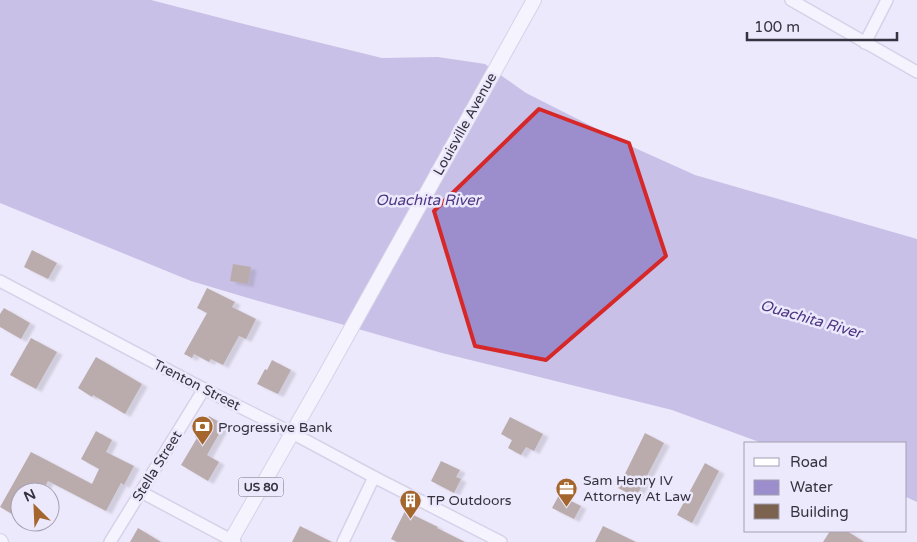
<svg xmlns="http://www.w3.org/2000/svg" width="917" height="542" font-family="'Varela Round',sans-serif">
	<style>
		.water { fill: #9c8ecd }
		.building { fill: #7c6350; filter: url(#shadow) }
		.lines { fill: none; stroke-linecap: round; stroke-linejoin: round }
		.minor-casing { stroke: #bbb5d4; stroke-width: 14 }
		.major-casing { stroke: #bbb5d4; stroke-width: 16 }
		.minor { stroke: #fff; stroke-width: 11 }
		.major { stroke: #fff; stroke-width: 14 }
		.marked { fill: none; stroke: #d62828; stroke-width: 4; stroke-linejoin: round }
		.labels { text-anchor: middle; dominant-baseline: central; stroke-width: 5; stroke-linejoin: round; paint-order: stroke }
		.shield { fill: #ede9fc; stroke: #6d6a78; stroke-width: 1 }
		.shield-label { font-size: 12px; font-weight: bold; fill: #363340 }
		.street-label { font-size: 14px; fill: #363340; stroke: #ede9fc }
		.poi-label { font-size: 14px; fill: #363340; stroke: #ede9fc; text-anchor: start }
		.water-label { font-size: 15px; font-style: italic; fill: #4d3683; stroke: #ede9fc }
	</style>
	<defs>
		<filter id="shadow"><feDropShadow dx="5.5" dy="3" stdDeviation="1" flood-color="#0004"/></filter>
	</defs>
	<rect width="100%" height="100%" fill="#ede9fc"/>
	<polygon class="water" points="0,0 151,0 240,23 382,58 438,57 485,64 526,93 635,148 695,175 917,239 917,502 906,497 906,443 762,443 672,410 442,353 323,319 248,298 191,281 0,203"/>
	<g class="building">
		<polygon points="32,250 57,263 48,279 24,267"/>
		<polygon points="233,264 251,267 248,284 230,281"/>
		<polygon points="207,288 235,302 232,307 256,319 246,339 239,336 223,365 211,359 209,362 194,354 192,358 184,354 207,313 197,308"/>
		<polygon points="4,308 30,323 21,339 0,327 0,314"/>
		<polygon points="31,338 57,352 36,389 10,375"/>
		<polygon points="96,357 142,384 125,414 93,395 92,397 78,388"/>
		<polygon points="272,360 291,370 278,394 257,384 265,369 267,370"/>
		<polygon points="209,416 224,425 207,455 219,462 208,481 181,465 197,438 195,437 202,424 204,425"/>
		<polygon points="510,417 543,434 534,451 526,447 521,455 508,448 512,440 501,434"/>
		<polygon points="96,431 112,440 106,452 134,466 124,485 121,483 106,511 48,481 42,492 20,492 20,511 17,517 0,507 31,452 92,484 99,469 81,459"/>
		<polygon points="645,433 664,443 636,497 618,488"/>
		<polygon points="441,461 460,470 456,477 461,479 454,493 431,481"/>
		<polygon points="705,463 719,471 692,523 677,515"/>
		<polygon points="559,495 581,506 574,519 552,508"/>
		<polygon points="405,511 438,527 437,528 465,542 397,542 391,539"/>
		<polygon points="300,526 332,542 292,542"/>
		<polygon points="603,526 636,542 595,542"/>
		<polygon points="138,528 161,542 130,542"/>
		<polygon points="830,531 847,531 864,542 823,542"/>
	</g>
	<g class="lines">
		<defs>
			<g id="minor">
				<polyline points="791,0 917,72"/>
				<polyline points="865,43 887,0"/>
				<polyline points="0,281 204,389 292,433 374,477 501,542"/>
				<polyline points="141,492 235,542"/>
				<polyline points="110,542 204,389"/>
				<polyline points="343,542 374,477"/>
			</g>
			<g id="major">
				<polyline points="0,541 1,542"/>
				<polyline points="230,542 323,379 534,0"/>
			</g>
		</defs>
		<use href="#minor" class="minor-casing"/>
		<use href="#major" class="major-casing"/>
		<use href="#minor" class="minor"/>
		<use href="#major" class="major"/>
	</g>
	<path d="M0 0H917V542H0ZM539 109 629 143 666 256 546 360 475 346 434 211Z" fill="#ede9fc" fill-opacity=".55" fill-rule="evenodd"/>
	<path class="marked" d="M539 109 629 143 666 256 546 360 475 346 434 211Z"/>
	<defs>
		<symbol id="bank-pin" viewBox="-11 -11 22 30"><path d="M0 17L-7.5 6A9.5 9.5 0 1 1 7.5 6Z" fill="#a5662d" stroke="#ede9fc"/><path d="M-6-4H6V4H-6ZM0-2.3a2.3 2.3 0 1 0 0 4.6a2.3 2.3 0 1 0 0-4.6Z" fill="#fff"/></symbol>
		<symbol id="office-pin" viewBox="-11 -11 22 30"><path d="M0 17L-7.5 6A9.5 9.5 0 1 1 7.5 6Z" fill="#a5662d" stroke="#ede9fc"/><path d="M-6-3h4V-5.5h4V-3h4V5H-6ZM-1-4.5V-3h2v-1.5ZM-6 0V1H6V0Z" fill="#fff"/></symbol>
		<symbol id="building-pin" viewBox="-11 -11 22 30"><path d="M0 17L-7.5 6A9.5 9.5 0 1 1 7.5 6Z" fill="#a5662d" stroke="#ede9fc"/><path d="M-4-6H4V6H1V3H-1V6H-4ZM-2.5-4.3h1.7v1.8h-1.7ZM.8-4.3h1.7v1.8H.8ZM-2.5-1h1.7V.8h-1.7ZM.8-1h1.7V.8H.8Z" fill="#fff"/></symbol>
	</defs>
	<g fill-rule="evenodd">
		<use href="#bank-pin" x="190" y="414" width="25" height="34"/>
		<use href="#office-pin" x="554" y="476" width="25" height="34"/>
		<use href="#building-pin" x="398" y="488" width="25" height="34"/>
	</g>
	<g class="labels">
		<rect class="shield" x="238.5" y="477.5" width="45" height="19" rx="4"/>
		<g class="shield-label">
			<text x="261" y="487">US 80</text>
		</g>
		<g class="street-label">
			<text transform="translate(465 124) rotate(-61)">Louisville Avenue</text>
			<text transform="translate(197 385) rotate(27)">Trenton Street</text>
			<text transform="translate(157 466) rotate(-58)">Stella Street</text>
		</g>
		<g class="poi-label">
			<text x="218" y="427">Progressive Bank</text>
			<text x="583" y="480">Sam Henry IV<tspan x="583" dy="16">Attorney At Law</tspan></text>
			<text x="427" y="500">TP Outdoors</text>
		</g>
		<g class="water-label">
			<text x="428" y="200">Ouachita River</text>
			<text transform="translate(811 319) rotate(16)">Ouachita River</text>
		</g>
	</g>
	<rect x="744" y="442" width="162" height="90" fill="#ede9fc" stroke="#a4a0b1"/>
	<rect x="754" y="458" width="25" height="8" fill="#ffffff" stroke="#a4a0b1"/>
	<text x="790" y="467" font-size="15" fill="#363340">Road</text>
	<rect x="754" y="480" width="25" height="15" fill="#9c8ecd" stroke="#a4a0b1"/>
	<text x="790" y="492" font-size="15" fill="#363340">Water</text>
	<rect x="754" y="504" width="25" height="15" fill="#7c6350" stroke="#a4a0b1"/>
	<text x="790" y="517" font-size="15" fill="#363340">Building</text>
	<g transform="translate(35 507) rotate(336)"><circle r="24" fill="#ede9fc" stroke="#a4a0b1"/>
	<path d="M0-4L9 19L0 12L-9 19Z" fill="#a5662d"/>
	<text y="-8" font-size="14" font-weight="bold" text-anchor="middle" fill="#363340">N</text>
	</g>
	<path d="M747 32v8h150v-8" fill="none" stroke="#363340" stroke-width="2.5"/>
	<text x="754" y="32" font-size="15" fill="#363340" stroke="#ede9fc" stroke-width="4" paint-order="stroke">100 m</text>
</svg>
